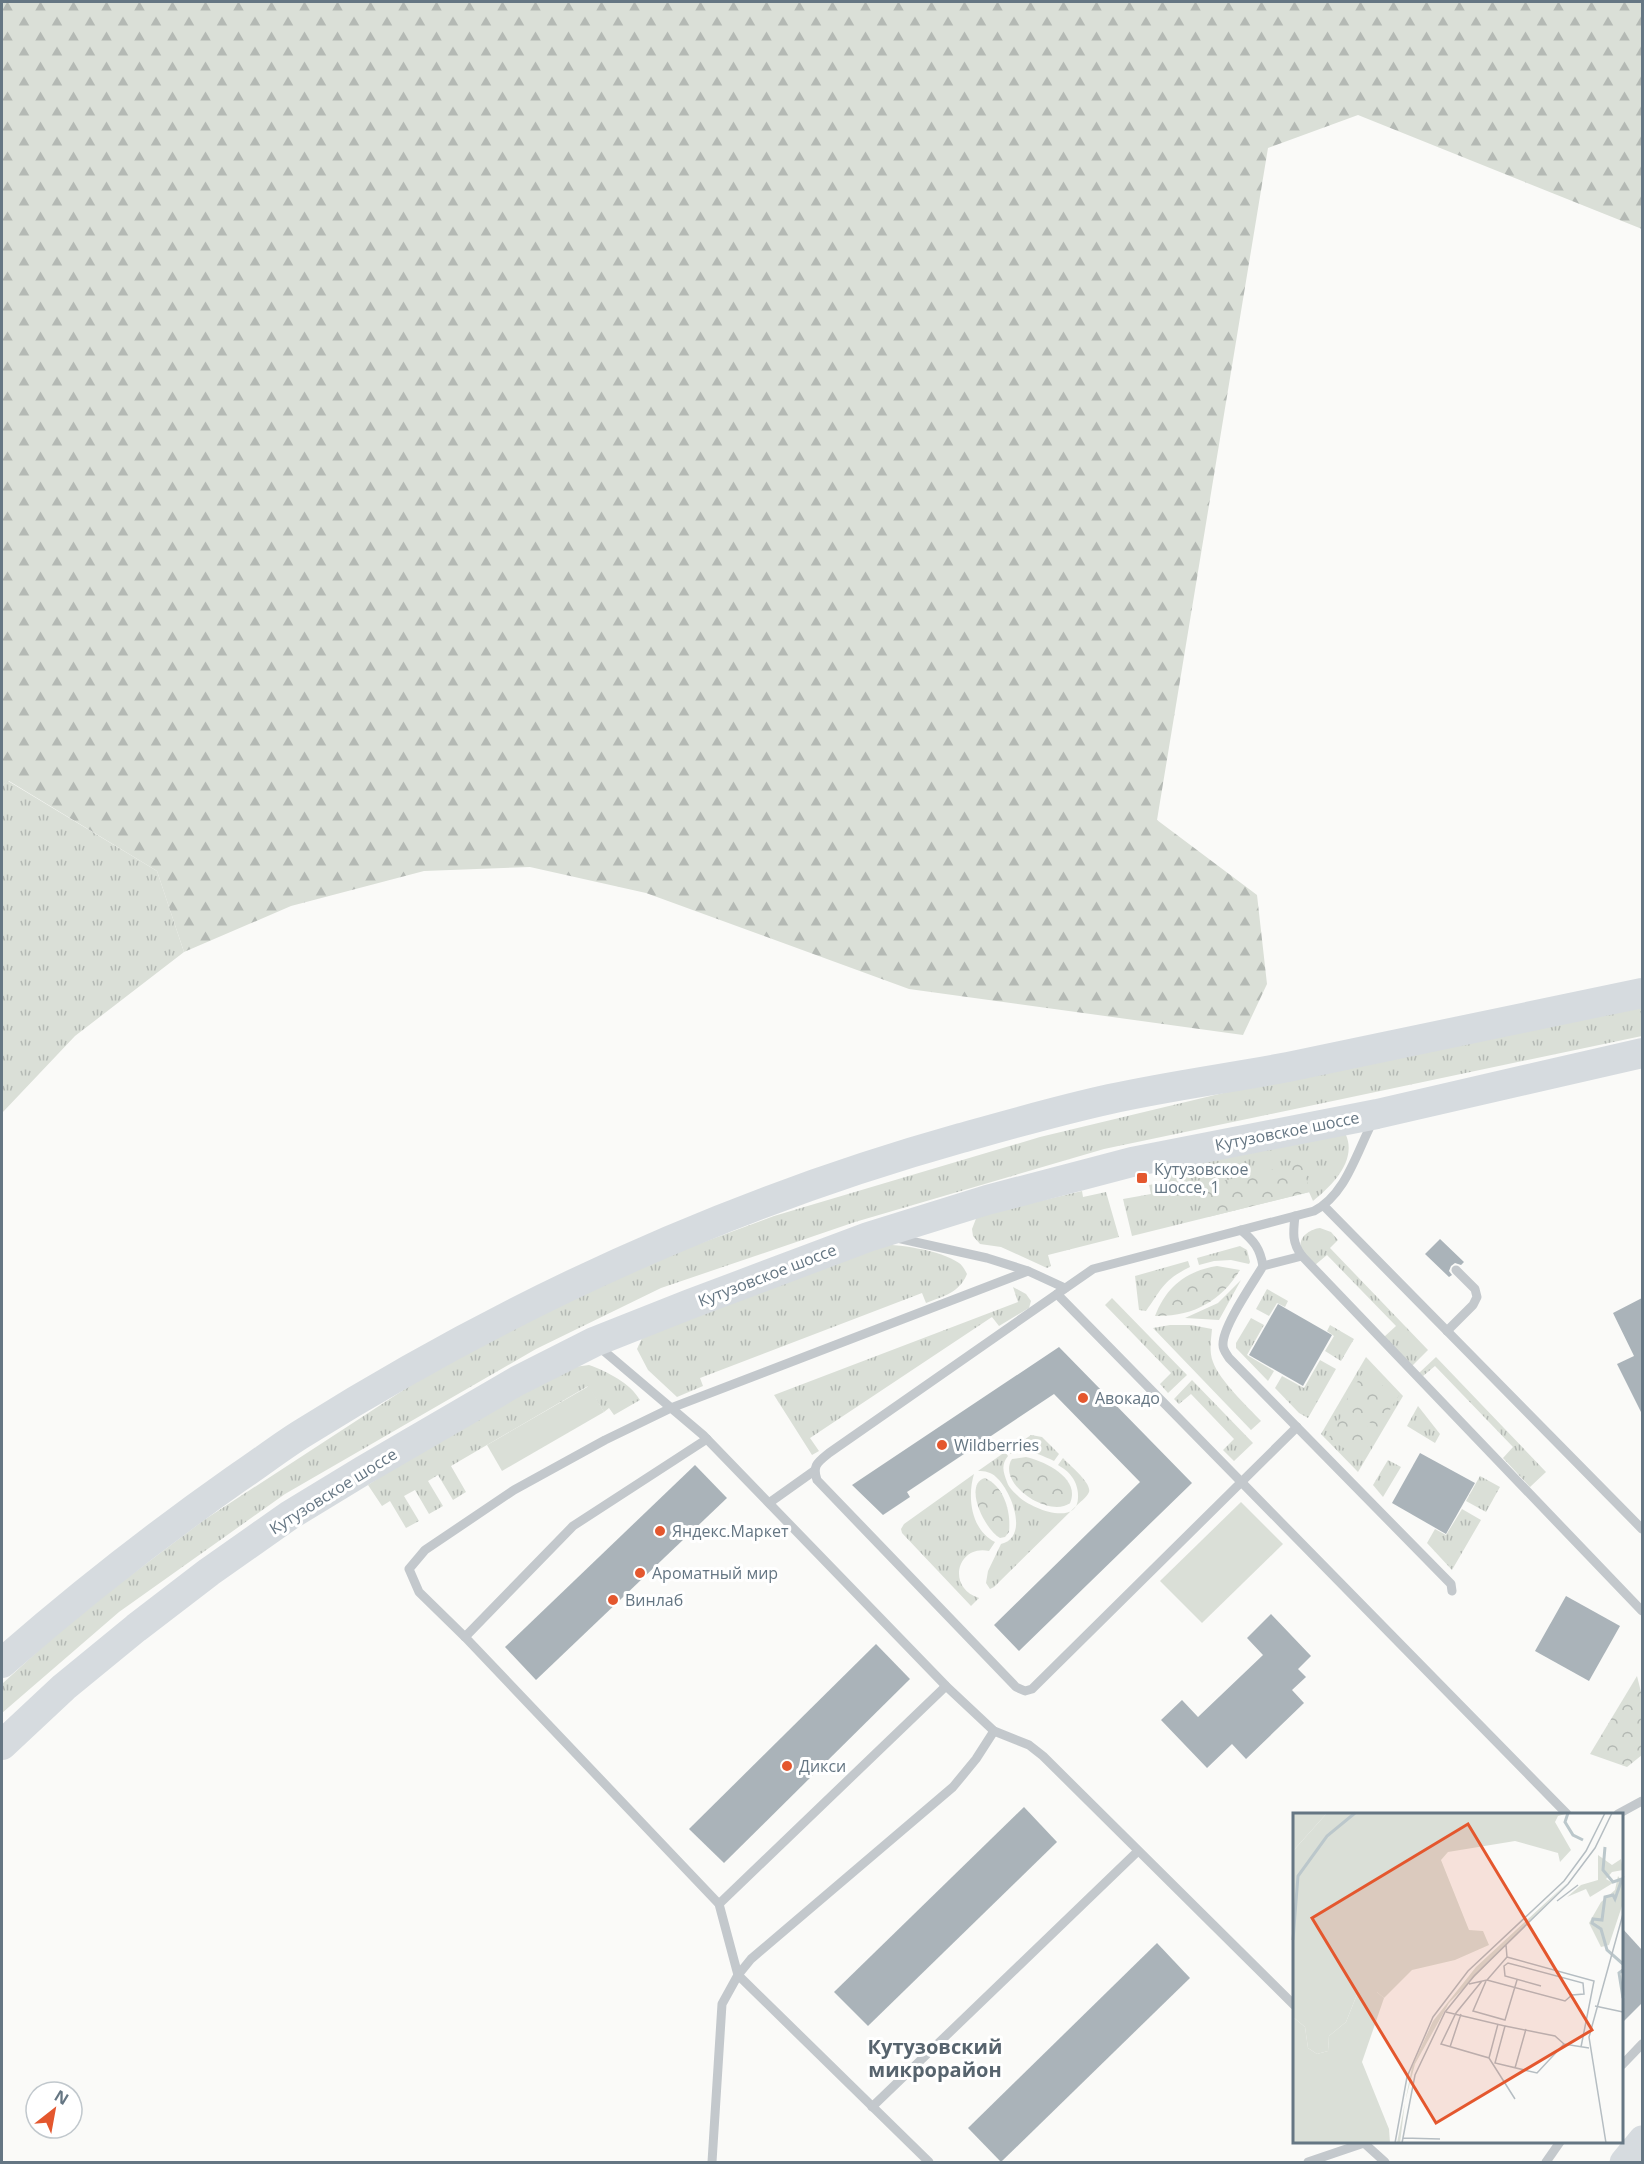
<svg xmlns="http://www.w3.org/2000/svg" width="1644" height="2164" font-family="'Open Sans',sans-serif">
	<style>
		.grass { fill: url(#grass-tufts) }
		.forest { fill: url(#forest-firs) }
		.park { fill: url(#park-crowns) }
		.pitch { fill: #dadfd7 }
		.building { fill: #aab3b9 }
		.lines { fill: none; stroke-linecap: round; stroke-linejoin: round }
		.service { stroke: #c3c8cc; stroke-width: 9 }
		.secondary { stroke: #d6dbdf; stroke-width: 27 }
		.primary { stroke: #d6dbdf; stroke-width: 30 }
		.poi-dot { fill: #e4572e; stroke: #fff; stroke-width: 2 }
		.labels { text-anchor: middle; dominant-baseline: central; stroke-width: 6; stroke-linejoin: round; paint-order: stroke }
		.street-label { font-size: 16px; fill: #657683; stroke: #fff }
		.poi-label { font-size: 16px; fill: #657683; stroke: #fff; text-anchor: start }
		.quarter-label { font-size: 20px; font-weight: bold; fill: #57646e; stroke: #fff }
		.inset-river { fill: none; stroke: #bbc7cb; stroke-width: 3 }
		.inset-road { fill: none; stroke: #b5bdc2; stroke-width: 1.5 }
		.view { fill: #e4572e; fill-opacity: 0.15; stroke: #e4572e; stroke-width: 3 }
		.inset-edge { fill: none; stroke: #657683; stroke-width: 3 }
	</style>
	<defs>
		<pattern id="grass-tufts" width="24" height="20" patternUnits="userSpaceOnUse" patternTransform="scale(1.5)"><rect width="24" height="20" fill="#dadfd7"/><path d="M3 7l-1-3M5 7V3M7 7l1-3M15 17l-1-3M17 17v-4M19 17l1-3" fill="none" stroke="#b4b9b4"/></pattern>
		<pattern id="forest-firs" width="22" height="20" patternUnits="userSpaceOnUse" patternTransform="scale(1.5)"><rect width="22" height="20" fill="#dadfd7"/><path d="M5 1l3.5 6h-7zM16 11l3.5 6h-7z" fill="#b4b9b4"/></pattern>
		<pattern id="park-crowns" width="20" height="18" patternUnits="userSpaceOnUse" patternTransform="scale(1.5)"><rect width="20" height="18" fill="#dadfd7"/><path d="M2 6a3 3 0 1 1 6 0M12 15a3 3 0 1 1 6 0" fill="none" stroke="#b4b9b4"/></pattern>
	</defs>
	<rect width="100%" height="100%" fill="#fafaf8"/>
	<g class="grass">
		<polygon points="8,781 157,871 184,952 75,1036 2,1113 2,785"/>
		<polygon points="1642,1005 1642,1036 1104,1149 855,1222 661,1288 536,1349 285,1494 119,1612 2,1713 2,1684 74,1618 204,1520 451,1359 612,1276 774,1216 1040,1137 1269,1082"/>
		<path d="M1338 1133 1346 1135C1357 1161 1332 1186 1313 1201L1309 1192 1132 1236 1123 1199 1151 1194 1149 1185 1168 1181 1165 1168Z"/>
		<polygon points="1082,1191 1083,1197 1106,1192 1119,1237 1048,1255 1051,1266 1047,1268 1001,1247 980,1244 973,1236 972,1229 977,1216"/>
		<path d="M1320 1228 1331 1232 1338 1240 1330 1248 1428 1350 1412 1366 1384 1337 1396 1326 1327 1255 1315 1265C1312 1261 1304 1256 1302 1251 1296 1238 1310 1229 1320 1228Z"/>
		<path d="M875 1244C897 1244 941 1250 959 1263 962 1265 965 1270 967 1274 959 1293 944 1296 926 1303L922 1293 700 1378 703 1386 677 1397 648 1370 637 1349 643 1336Z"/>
		<polygon points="1240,1246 1247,1250 1250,1262 1249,1264 1231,1260 1214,1261 1199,1265 1197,1258"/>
		<path d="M1188 1261 1190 1267C1163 1280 1162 1289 1146 1311L1139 1310 1135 1276Z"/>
		<polygon points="1241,1280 1219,1320 1185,1318 1218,1303"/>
		<polygon points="1013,1287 1026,1294 1031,1301 1029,1308 999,1326 992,1317 810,1438 819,1451 812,1455 774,1395 1018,1302"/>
		<polygon points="1267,1289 1288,1301 1285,1307 1277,1303 1269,1316 1256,1309"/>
		<polygon points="1112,1298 1187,1375 1168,1393 1160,1384 1171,1373 1105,1305"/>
		<polygon points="1251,1318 1264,1325 1247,1355 1274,1371 1268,1381 1236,1348 1236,1343"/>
		<path d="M1170 1325H1191L1212 1329C1211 1340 1209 1352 1213 1362 1220 1381 1247 1406 1261 1421L1251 1430 1153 1328Z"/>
		<polygon points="1330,1325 1354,1339 1341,1361 1325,1351 1334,1336 1327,1331"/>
		<polygon points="1366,1357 1403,1396 1358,1472 1321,1434"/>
		<polygon points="1436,1357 1546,1472 1530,1487 1503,1458 1513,1447 1435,1366 1423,1376 1419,1373"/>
		<polygon points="1320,1360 1336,1369 1308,1418 1299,1413 1275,1388 1282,1376 1304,1388"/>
		<path d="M589 1365C608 1372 630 1383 640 1400L614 1415 609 1408 604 1412 588 1386 451 1466 466 1492 453 1500 438 1475 428 1481 443 1506 429 1514 415 1490 404 1496 419 1521 406 1528 390 1501 382 1506 368 1485 438 1439 574 1367Z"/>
		<polygon points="1192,1380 1253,1443 1234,1461 1223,1450 1234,1439 1191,1394 1179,1404 1174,1399"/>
		<polygon points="1418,1406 1440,1434 1435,1443 1407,1426"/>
		<path d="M1031 1435 1042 1437 1059 1454 1054 1461C1039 1454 1026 1448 1010 1454L1008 1451Z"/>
		<path d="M1005 1452 1008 1456C1001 1465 1003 1471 1007 1482 1009 1488 1014 1492 1018 1496 1031 1509 1080 1528 1078 1495 1078 1490 1076 1482 1072 1477 1069 1472 1063 1468 1058 1465L1063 1458C1069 1465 1092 1483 1089 1492 1087 1497 1079 1503 1075 1507L994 1587 990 1589 986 1583 988 1571 1001 1544C1030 1537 1011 1490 996 1477 991 1472 985 1471 978 1471Z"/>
		<polygon points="1388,1460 1401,1467 1383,1497 1373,1485"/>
		<path d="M974 1474C967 1497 971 1530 995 1542L989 1551C957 1544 946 1588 979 1598L971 1606 902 1533 901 1529 904 1524Z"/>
		<polygon points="1480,1476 1500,1487 1486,1512 1466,1501"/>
		<polygon points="1462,1509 1481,1520 1452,1570 1427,1543 1435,1529 1446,1535"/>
	</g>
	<polygon class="forest" points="2,2 1642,2 1642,229 1358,115 1268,148 1157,820 1257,895 1267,984 1243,1035 909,989 646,893 530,867 424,871 291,906 184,952 157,871 9,781 2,785"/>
	<g class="park">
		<polygon points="1302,1163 1310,1192 1208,1217 1200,1186"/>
		<path d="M1217 1266 1240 1270C1221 1301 1193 1317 1155 1316 1166 1287 1186 1271 1217 1266Z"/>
		<polygon points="1362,1374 1399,1395 1379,1428 1364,1419 1362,1424 1373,1430 1358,1456 1328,1439 1343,1413 1355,1420 1358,1416 1343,1406"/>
		<path d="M1026 1457C1044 1461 1081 1478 1070 1503 1049 1519 996 1483 1012 1459Z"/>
		<path d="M985 1478C1005 1487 1011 1513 1009 1532L1005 1537 1000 1538C984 1529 963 1484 985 1478Z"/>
		<polygon points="1637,1676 1642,1696 1642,1755 1627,1767 1590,1754"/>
	</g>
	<g class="pitch">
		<polygon points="589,1386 604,1412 502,1471 487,1445"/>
		<polygon points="1241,1502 1283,1544 1202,1623 1160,1581"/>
	</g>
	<g class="building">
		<polygon points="1440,1239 1464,1262 1461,1265 1455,1263 1451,1266 1449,1271 1452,1275 1449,1277 1425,1254"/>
		<polygon points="1642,1298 1642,1414 1617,1364 1634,1356 1613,1313"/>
		<polygon points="1278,1304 1332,1335 1303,1386 1249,1355"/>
		<polygon points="1059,1347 1192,1483 1019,1651 994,1625 1140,1482 1054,1394 907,1492 910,1497 883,1515 852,1485"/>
		<polygon points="1420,1453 1475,1483 1446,1534 1392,1503"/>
		<polygon points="695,1465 727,1498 536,1680 505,1647"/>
		<polygon points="1566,1596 1620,1626 1589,1681 1535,1651"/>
		<polygon points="1271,1614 1311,1656 1298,1669 1306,1677 1292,1690 1304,1703 1246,1759 1232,1744 1207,1768 1161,1720 1182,1700 1198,1717 1263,1655 1247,1638"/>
		<polygon points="876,1644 910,1679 724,1863 689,1829"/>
		<polygon points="1024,1807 1057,1842 868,2026 834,1992"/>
		<polygon points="1622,1928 1642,1950 1642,2003 1622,2023"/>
		<polygon points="1157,1943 1190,1978 1001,2162 968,2128"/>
	</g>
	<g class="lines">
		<g class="service">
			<path d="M1373 1121C1357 1151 1346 1195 1314 1211L1093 1269 1057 1294 1567 1814"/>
			<polyline points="1324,1206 1642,1529"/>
			<path d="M1295 1216C1293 1233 1292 1243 1302 1256"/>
			<path d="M1241 1230C1254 1241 1260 1248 1263 1266"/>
			<polyline points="897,1238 987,1258 1028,1271 1065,1288"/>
			<path d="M1057 1294 829 1453C818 1462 812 1465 817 1480L1016 1687 1025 1691 1032 1689 1297 1427"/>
			<polyline points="1447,1331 1473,1305 1477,1297 1475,1289 1456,1270"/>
			<polyline points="598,1346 703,1435 946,1686 994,1731 976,1759 953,1787 751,1959 738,1975 929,2162"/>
			<polyline points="769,1503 814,1471"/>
			<path d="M1452 1591 1451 1584 1229 1358C1226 1353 1223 1350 1223 1345 1222 1327 1253 1283 1263 1266L1302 1256 1642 1611"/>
			<polyline points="465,1637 573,1526 707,1439"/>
			<polyline points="994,1731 1029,1745 1043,1756 1294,2005"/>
			<polyline points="1618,1814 1642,1801"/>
			<polyline points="719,1904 946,1686"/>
			<polyline points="1622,2065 1642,2044"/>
			<polyline points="872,2107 1138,1851"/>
			<polyline points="712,2162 722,2004 738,1975 719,1904 465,1637 419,1592 409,1569 425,1550 514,1490 605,1440 671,1408 1028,1271"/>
			<polyline points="1308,2162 1364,2143 1385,2162"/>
			<polyline points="1546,2162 1560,2142"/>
		</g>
		<polyline class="secondary" points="1623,2162 1642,2139"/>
		<g class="primary">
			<path d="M2 1663C77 1597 155 1536 236 1479 259 1464 280 1447 303 1433 507 1305 729 1203 961 1138 1011 1124 1060 1110 1110 1099 1169 1086 1229 1078 1288 1067 1407 1043 1525 1018 1642 993"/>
			<polyline points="2,1745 64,1687 136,1628 209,1572 290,1515 364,1470 517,1381 594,1342 690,1304 868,1237 987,1200 1132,1162 1377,1114 1642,1053"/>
		</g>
	</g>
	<g class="poi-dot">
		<rect x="1136" y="1172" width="12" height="12" rx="3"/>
		<circle cx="1083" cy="1398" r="6"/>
		<circle cx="942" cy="1445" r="6"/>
		<circle cx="660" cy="1531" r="6"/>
		<circle cx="640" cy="1573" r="6"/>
		<circle cx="613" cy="1600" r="6"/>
		<circle cx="787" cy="1766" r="6"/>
	</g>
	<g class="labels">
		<g class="street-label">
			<text transform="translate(1287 1131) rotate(-11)">Кутузовское шоссе</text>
			<text transform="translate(767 1275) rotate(-21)">Кутузовское шоссе</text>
			<text transform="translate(333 1491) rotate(-32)">Кутузовское шоссе</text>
		</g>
		<g class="poi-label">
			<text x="1154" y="1169">Кутузовское<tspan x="1154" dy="18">шоссе, 1</tspan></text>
			<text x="1095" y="1398">Авокадо</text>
			<text x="954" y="1445">Wildberries</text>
			<text x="672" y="1531">Яндекс.Маркет</text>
			<text x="652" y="1573">Ароматный мир</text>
			<text x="625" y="1600">Винлаб</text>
			<text x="799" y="1766">Дикси</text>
		</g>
		<g class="quarter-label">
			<text x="935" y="2046">Кутузовский<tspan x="935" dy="23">микрорайон</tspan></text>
		</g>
	</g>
	<g transform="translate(1293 1813)">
		<rect width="330" height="330" fill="#fafaf8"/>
		<path d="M0 0H34L0 38ZM305 42 319 52 328 46 330 57 319 59 313 66 320 70 297 84 293 76 274 84 288 72 305 67ZM325 63 330 70V90L316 132 308 134 296 110 308 89 322 77ZM274 70 156 190 122 251 112 289 107 330H104L119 254 140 208 183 154ZM65 179H84L91 185 69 249 96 316 97 330H0V204L12 214 15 235 24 241 35 238 36 223 53 209Z" fill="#dadfd7"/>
		<path d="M34 0H276L265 3 262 9 278 37 267 49 265 40 222 28 155 39 148 47 176 117 190 118 196 132 162 147 119 157 91 185 84 179H65L53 209 36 223 35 238 24 241 15 235 12 214 0 204V38Z" fill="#dadfd7"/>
		<path class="inset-river" d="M275 0 272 9 280 22 290 27M312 34 310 57 320 69 329 66 322 86 320 82 312 84 309 107 300 106 299 110 308 116 314 137 330 151M0 127 5 63 34 23 62 0M330 157 326 160 330 185"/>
		<path class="inset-road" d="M264 88 285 72M214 144 301 168 288 234M194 167 214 144 213 132M189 168 163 200 148 231 196 245 222 286M193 168 180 198 212 207 224 167M176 171 194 167 272 188 279 182 291 181 290 170 215 150 211 153 212 163 248 173M302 193 330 199M153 199 212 213 202 250 244 260 271 231 296 235M212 213 262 223 271 231M157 234 168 201M196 245 205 211M222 255 233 216M110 325 147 326M102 330 114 264 140 204 175 158 271 68 293 38 312 0M109 330 122 262 152 199 181 163 275 71 302 35 319 0M313 330 296 224 330 101"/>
		<path class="view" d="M175 11 299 217 143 310 19 105Z"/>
		<rect width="330" height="330" class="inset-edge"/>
	</g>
	<rect width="1644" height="2164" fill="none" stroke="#657683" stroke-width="6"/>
	<g transform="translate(54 2110) rotate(31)"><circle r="28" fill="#ffffff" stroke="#c1c8cd" stroke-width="1.5"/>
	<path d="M0-4.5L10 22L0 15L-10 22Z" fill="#e4572e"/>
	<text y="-9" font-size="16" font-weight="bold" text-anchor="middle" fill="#657683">N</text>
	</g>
</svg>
